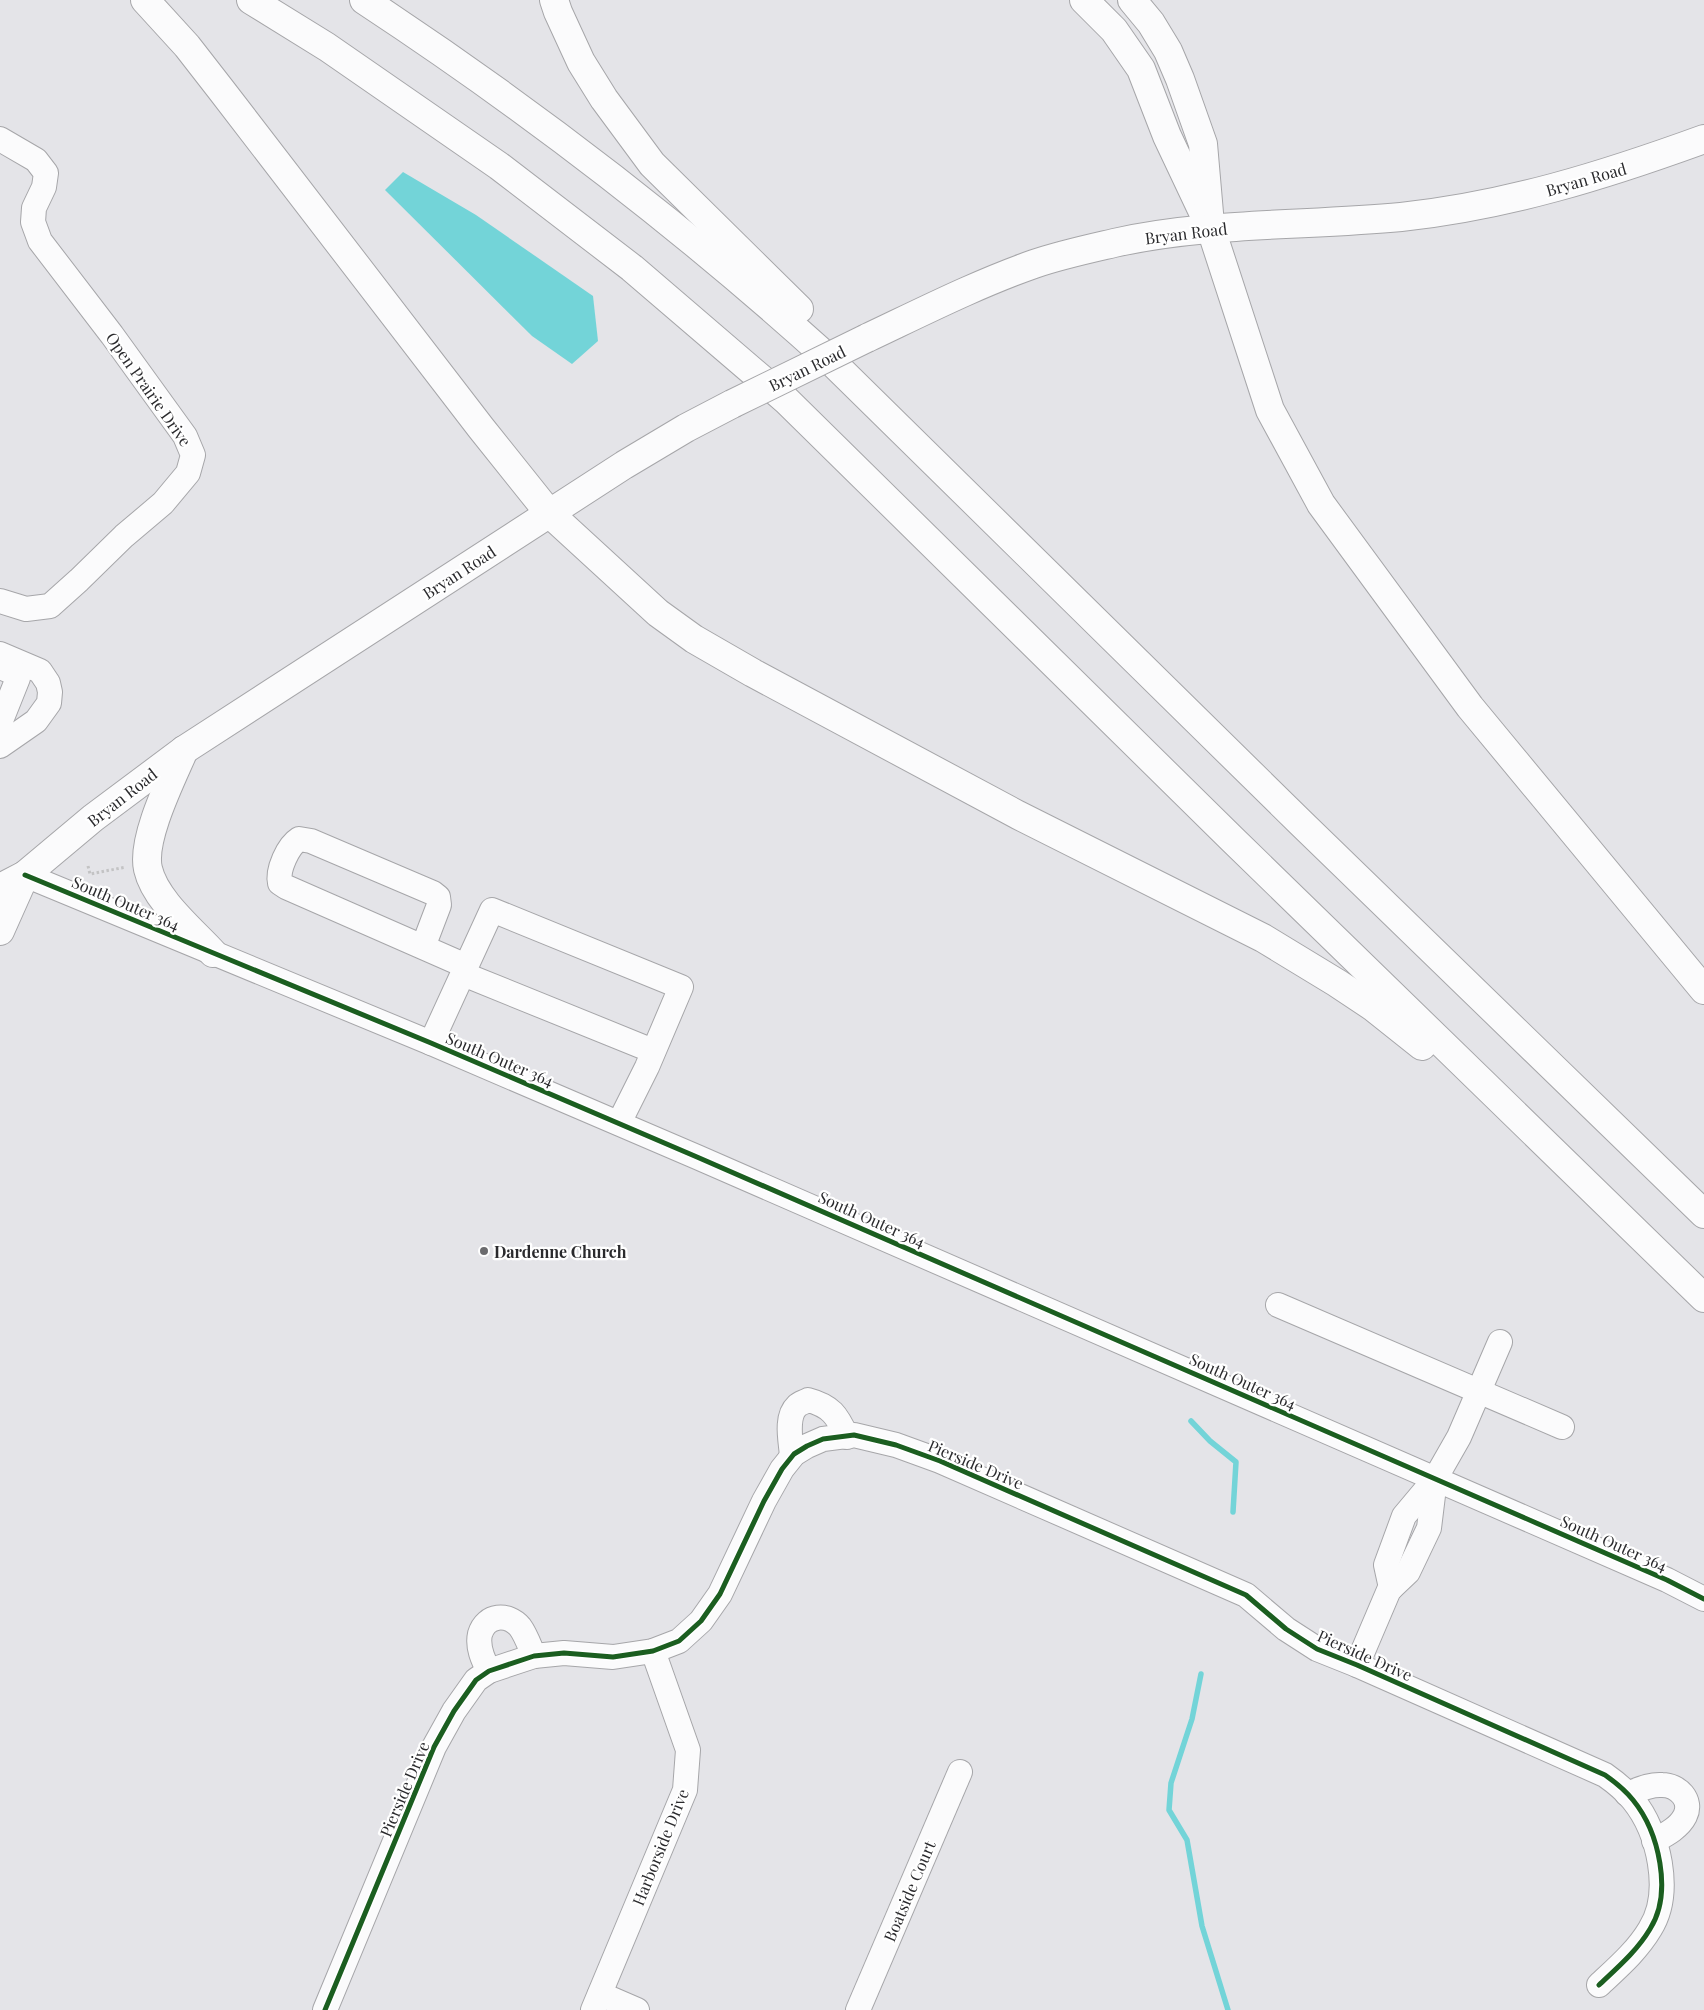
<svg xmlns="http://www.w3.org/2000/svg" width="1704" height="2010" font-family="'Playfair Display',serif">
	<style>
		.water { fill: #73d4d8 }
		.lines { fill: none; stroke-linecap: round; stroke-linejoin: round }
		.stream { stroke: #73d4d8; stroke-width: 5.5 }
		.minor-casing { stroke: #a6a6a9; stroke-width: 26 }
		.major-casing { stroke: #a6a6a9; stroke-width: 30 }
		.highway-casing { stroke: #a6a6a9; stroke-width: 30 }
		.path { stroke: #c3c3c4; stroke-width: 3; stroke-dasharray: 2.5 2.5; stroke-linecap: butt }
		.minor { stroke: #fbfbfc; stroke-width: 24 }
		.major { stroke: #fbfbfc; stroke-width: 28 }
		.highway { stroke: #fbfbfc; stroke-width: 28 }
		.major-bridge-casing { stroke: #a6a6a9; stroke-width: 30; stroke-linecap: butt }
		.major-bridge { stroke: #fbfbfc; stroke-width: 28 }
		.cycleway-casing { stroke: #fff; stroke-width: 8 }
		.cycleway { stroke: #1b5e20; stroke-width: 5 }
		.poi-dot { fill: #6b6b6e; stroke: #fff; stroke-width: 2 }
		.labels { text-anchor: middle; dominant-baseline: central; stroke-width: 4.5; stroke-linejoin: round; paint-order: stroke }
		.street-label { font-size: 16px; fill: #2a2a2d; stroke: #fff }
		.poi-label { font-size: 16px; font-weight: bold; fill: #2a2a2d; stroke: #fff; text-anchor: start }
	</style>
	<rect width="100%" height="100%" fill="#e4e4e8"/>
	<polygon class="water" points="403,172 476,215 593,296 598,341 572,364 532,336 385,190"/>
	<g class="lines">
		<g class="stream">
			<polyline points="1191,1421 1210,1441 1236,1462 1233,1512"/>
			<polyline points="1201,1674 1192,1719 1171,1783 1169,1810 1187,1840 1202,1926 1228,2010"/>
		</g>
		<defs>
			<g id="minor">
				<polyline points="0,139 36,160 46,173 44,187 34,208 33,222 40,241 112,335 185,436 193,455 188,473 163,503 124,536 79,580 50,606 26,609 0,601"/>
				<polyline points="0,654 40,671 48,683 50,692 49,703 36,721 0,746"/>
				<polyline points="0,667 15,673 18,678 0,723"/>
				<polyline points="25,875 431,1043 697,1157 1667,1580 1704,1599"/>
				<path d="M423 947 439 905 438 897 433 893 311 841 299 839C288 846 277 870 280 883L286 887 466 966"/>
				<polyline points="463,974 653,1051"/>
				<polyline points="431,1043 492,910 681,987 647,1067 619,1123"/>
				<polyline points="1278,1305 1562,1427"/>
				<path d="M792 1456C791 1442 785 1417 797 1406 800 1403 805 1402 808 1400 831 1406 837 1415 847 1437"/>
				<polyline points="1391,1588 1386,1565 1404,1516 1435,1479 1459,1437 1500,1342"/>
				<polyline points="1357,1665 1389,1590 1408,1572 1429,1528 1435,1479"/>
				<path d="M489 1671C483 1660 477 1647 480 1634 486 1614 508 1613 520 1627 526 1635 530 1647 534 1656"/>
				<path d="M1627 1794C1638 1790 1650 1784 1662 1785 1678 1785 1693 1800 1685 1816 1679 1828 1665 1835 1654 1841"/>
				<polyline points="600,1994 637,2010"/>
				<path d="M325 2010 434 1747 454 1711 476 1680 489 1671 534 1656 564 1653 613 1657 653 1651 679 1641 701 1621 720 1594 764 1501 782 1469 794 1454 807 1446 823 1439 854 1435 896 1445 940 1461 1246 1595 1286 1629 1317 1649 1357 1665 1605 1775C1615 1782 1625 1790 1633 1800 1659 1832 1673 1893 1650 1929 1637 1951 1617 1968 1599 1985"/>
				<polyline points="593,2010 685,1790 688,1750 653,1651"/>
				<polyline points="858,2010 960,1772"/>
			</g>
			<g id="major">
				<polyline points="1084,0 1114,30 1141,69 1167,136 1211,229 1270,410 1321,504 1470,707 1704,990"/>
				<polyline points="1132,0 1151,23 1168,51 1180,79 1203,144 1209,213"/>
				<path d="M867 338C922 312 977 284 1034 264 1060 255 1088 249 1114 243 1208 222 1306 226 1401 217 1506 206 1605 175 1704 139"/>
				<path d="M184 750C172 778 141 839 148 869 155 900 192 930 213 953"/>
				<polyline points="0,888 25,875 93,818 184,750 624,465 686,428 732,404"/>
				<polyline points="0,931 25,875"/>
			</g>
			<g id="highway">
				<polyline points="145,0 187,46 222,91 481,428 549,513 658,613 694,639 753,673 1018,815 1263,938 1337,983 1373,1007 1422,1046"/>
				<polyline points="251,0 327,47 499,166 632,268 786,400 1232,839 1704,1298"/>
				<path d="M364 0C528 108 683 227 829 359L1300 822 1704 1214"/>
				<polyline points="554,0 558,12 581,62 604,99 652,164 799,309"/>
			</g>
		</defs>
		<use href="#minor" class="minor-casing"/>
		<use href="#major" class="major-casing"/>
		<use href="#highway" class="highway-casing"/>
		<polyline class="path" points="88,866 90,874 126,867"/>
		<use href="#minor" class="minor"/>
		<use href="#major" class="major"/>
		<use href="#highway" class="highway"/>
		<defs>
			<polyline id="major-bridge" points="732,404 867,338"/>
		</defs>
		<use href="#major-bridge" class="major-bridge-casing"/>
		<use href="#major-bridge" class="major-bridge"/>
		<defs>
			<g id="cycleway">
				<polyline points="25,875 431,1043 697,1157 1667,1580 1704,1599"/>
				<path d="M325 2010 434 1747 454 1711 476 1680 489 1671 534 1656 564 1653 613 1657 653 1651 679 1641 701 1621 720 1594 764 1501 782 1469 794 1454 807 1446 823 1439 854 1435 896 1445 940 1461 1246 1595 1286 1629 1317 1649 1357 1665 1605 1775C1615 1782 1625 1790 1633 1800 1659 1832 1673 1893 1650 1929 1637 1951 1617 1968 1599 1985"/>
			</g>
		</defs>
		<use href="#cycleway" class="cycleway-casing"/>
		<use href="#cycleway" class="cycleway"/>
	</g>
	<circle class="poi-dot" cx="484" cy="1251" r="5"/>
	<g class="labels">
		<g class="street-label">
			<text transform="translate(1586 179) rotate(-16)">Bryan Road</text>
			<text transform="translate(1186 233) rotate(-7)">Bryan Road</text>
			<text transform="translate(807 368) rotate(-26)">Bryan Road</text>
			<text transform="translate(149 389) rotate(55)">Open Prairie Drive</text>
			<text transform="translate(459 572) rotate(-33)">Bryan Road</text>
			<text transform="translate(122 797) rotate(-38)">Bryan Road</text>
			<text transform="translate(126 903) rotate(23)">South Outer 364</text>
			<text transform="translate(500 1059) rotate(23)">South Outer 364</text>
			<text transform="translate(872 1219) rotate(24)">South Outer 364</text>
			<text transform="translate(1243 1381) rotate(24)">South Outer 364</text>
			<text transform="translate(976 1464) rotate(23)">Pierside Drive</text>
			<text transform="translate(1614 1543) rotate(24)">South Outer 364</text>
			<text transform="translate(1365 1655) rotate(24)">Pierside Drive</text>
			<text transform="translate(404 1789) rotate(-67)">Pierside Drive</text>
			<text transform="translate(660 1847) rotate(-68)">Harborside Drive</text>
			<text transform="translate(909 1891) rotate(-67)">Boatside Court</text>
		</g>
		<g class="poi-label">
			<text x="494" y="1251">Dardenne Church</text>
		</g>
	</g>
</svg>
